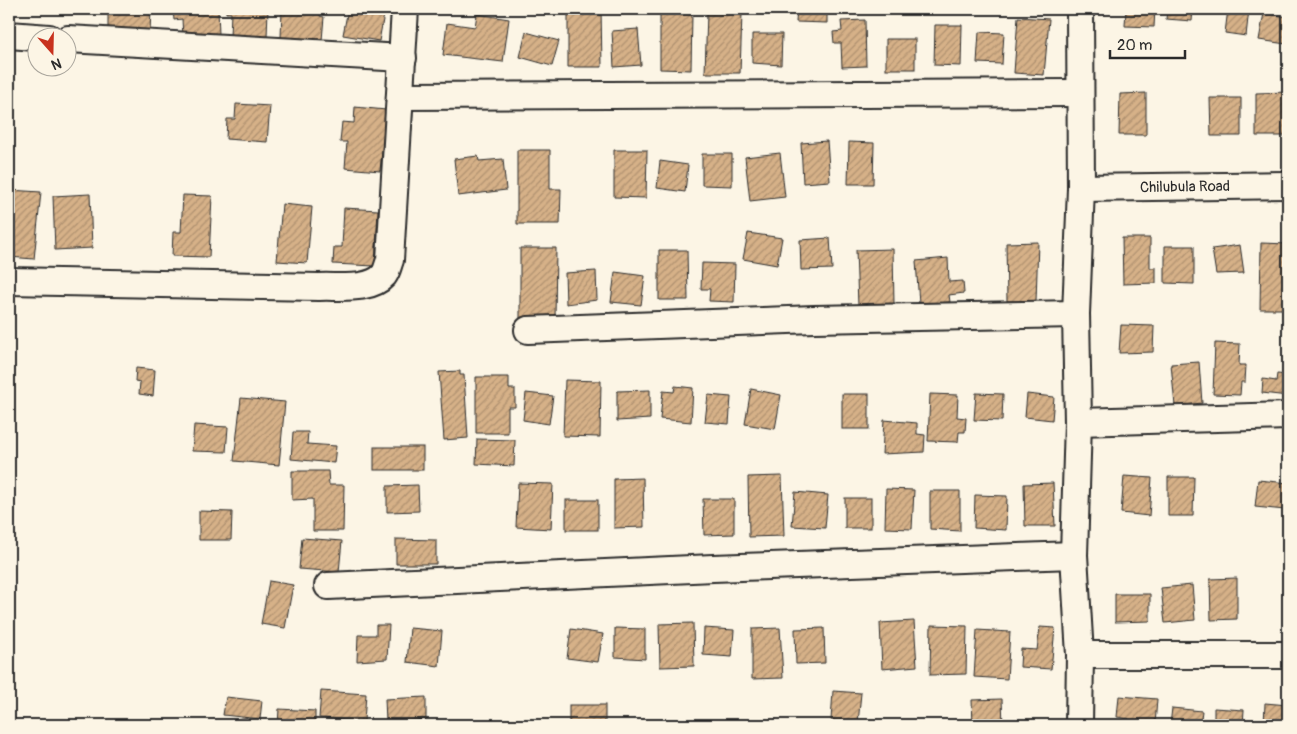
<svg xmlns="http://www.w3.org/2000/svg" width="1297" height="734" font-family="Pangolin,sans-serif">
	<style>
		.building { fill: url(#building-hatch); stroke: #2b2b2b }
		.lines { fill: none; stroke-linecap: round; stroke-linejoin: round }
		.minor-casing { stroke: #2b2b2b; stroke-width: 30 }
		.minor { stroke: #fcf5e5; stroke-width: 26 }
		.labels { text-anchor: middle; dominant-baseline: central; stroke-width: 4; stroke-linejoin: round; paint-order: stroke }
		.street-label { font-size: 15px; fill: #2b2b2b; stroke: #fcf5e5 }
	</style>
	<defs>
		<pattern id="building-hatch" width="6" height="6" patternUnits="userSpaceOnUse" patternTransform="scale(1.25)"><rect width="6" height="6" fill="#d6b188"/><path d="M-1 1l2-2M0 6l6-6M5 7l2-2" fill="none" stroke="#ae906f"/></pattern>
	</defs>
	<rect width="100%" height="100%" fill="#fcf5e5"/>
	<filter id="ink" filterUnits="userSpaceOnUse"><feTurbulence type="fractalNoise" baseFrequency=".02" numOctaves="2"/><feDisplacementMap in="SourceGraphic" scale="10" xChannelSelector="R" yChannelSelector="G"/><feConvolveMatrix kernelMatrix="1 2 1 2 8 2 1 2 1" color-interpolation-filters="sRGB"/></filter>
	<g filter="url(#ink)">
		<g class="building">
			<polygon points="108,9 151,9 150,33 108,31"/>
			<polygon points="173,9 218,9 219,35 183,37 182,19 174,20"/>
			<polygon points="226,9 268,9 267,37 230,36 231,13 226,13"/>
			<polygon points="282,9 320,9 320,16 324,17 322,40 281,38"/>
			<polygon points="348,9 385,9 379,41 343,35"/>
			<polygon points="568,9 601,9 602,67 568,67"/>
			<polygon points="797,9 827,9 827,23 796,22"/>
			<polygon points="1126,9 1155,9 1154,27 1125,26"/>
			<polygon points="1167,9 1193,9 1192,21 1166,19"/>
			<polygon points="1228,9 1249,9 1246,36 1225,33"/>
			<polygon points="707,13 742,13 740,73 705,73"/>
			<polygon points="1264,13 1288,17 1286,44 1259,40"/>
			<polygon points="477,14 509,19 503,62 443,55 447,23 475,27"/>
			<polygon points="660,14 692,14 691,70 660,69"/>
			<polygon points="1018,17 1049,19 1044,75 1014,73"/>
			<polygon points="865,20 866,66 842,67 841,43 834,43 833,32 842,31 841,21"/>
			<polygon points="935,25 962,25 961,66 934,65"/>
			<polygon points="638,29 641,65 614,67 612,31"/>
			<polygon points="526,32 559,41 552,66 520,57"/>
			<polygon points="979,32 1004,33 1002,64 977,63"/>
			<polygon points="752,34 782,34 781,65 752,63"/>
			<rect x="886" y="39" width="29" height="30"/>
			<polygon points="1288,92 1285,136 1256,136 1256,93"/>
			<polygon points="1146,93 1146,135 1119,135 1120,94"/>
			<polygon points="1210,98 1241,98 1241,136 1211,136"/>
			<polygon points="236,104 270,106 267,142 226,139 227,119 235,119"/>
			<polygon points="355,107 386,110 380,171 345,168 347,142 340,142 342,122 354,123"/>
			<polygon points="827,141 830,181 803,183 801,143"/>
			<polygon points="849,142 874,143 873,184 848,184"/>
			<polygon points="517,150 550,150 550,189 561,189 560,224 517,224"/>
			<polygon points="614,150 647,150 646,198 614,197"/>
			<polygon points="780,153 785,197 750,201 745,157"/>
			<polygon points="702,154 732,154 732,186 702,185"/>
			<polygon points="478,156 479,161 503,159 506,190 458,196 454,159"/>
			<polygon points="660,161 688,165 685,192 657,188"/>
			<polygon points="9,190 41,192 34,259 9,257"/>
			<polygon points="90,194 92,248 55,250 53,196"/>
			<polygon points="183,195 212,196 209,257 172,256 173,232 181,232"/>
			<polygon points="282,204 312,207 307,263 277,261"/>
			<polygon points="344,208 378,210 375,266 333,264 334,247 342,247"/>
			<polygon points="748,233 782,238 777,265 743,259"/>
			<polygon points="830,238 832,269 801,270 800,240"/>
			<polygon points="1122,238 1150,238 1150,268 1156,268 1156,283 1123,284"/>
			<polygon points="1038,242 1036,301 1007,301 1006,243"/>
			<polygon points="1261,243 1288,244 1288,309 1260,309"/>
			<polygon points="1240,245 1244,273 1216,274 1212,249"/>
			<polygon points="1165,246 1194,246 1194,284 1165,283"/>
			<polygon points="520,248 556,248 555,320 520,320"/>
			<polygon points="893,249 894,305 858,306 856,250"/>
			<polygon points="659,250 687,250 688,300 659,300"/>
			<polygon points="948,258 949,282 963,281 964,293 949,295 950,302 919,304 916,261"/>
			<polygon points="702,263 735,264 734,302 709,301 710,289 701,289"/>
			<polygon points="596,271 597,300 566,304 565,273"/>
			<polygon points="615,272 645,276 641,305 611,302"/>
			<polygon points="1121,325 1154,326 1153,352 1119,353"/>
			<polygon points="1215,343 1240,344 1239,365 1246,365 1245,382 1241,382 1240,395 1213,394"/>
			<polygon points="1199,362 1202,403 1175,406 1171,364"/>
			<polygon points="136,368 155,370 153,396 139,394 140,382 135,381"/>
			<polygon points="460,371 460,375 464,375 468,438 444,440 439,372"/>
			<polygon points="1277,374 1288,375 1288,396 1262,393 1263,379 1276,381"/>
			<polygon points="476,377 509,377 509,389 515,389 515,407 508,407 508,433 476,433"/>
			<polygon points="565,380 601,381 600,437 563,436"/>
			<polygon points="675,386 693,388 691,422 660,419 663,391 674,392"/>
			<polygon points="751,389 781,395 775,429 745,424"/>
			<polygon points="650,390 650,419 617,421 617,391"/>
			<polygon points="526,393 553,396 549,424 523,420"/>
			<polygon points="976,393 1003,394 1002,421 974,420"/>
			<rect x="842" y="394" width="27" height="35"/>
			<polygon points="930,394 958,395 957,417 966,418 965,432 959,432 958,442 928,441"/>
			<polygon points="1027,394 1054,397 1052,420 1025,417"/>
			<polygon points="708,395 731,397 729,424 705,422"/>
			<polygon points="241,398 285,402 279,465 234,461"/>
			<polygon points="884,420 917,423 917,434 925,435 924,452 882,454"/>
			<polygon points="194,425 228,427 226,452 192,451"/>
			<polygon points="293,432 308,432 307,444 336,446 334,463 291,459"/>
			<polygon points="477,439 515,440 514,466 476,464"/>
			<rect x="374" y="447" width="49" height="23"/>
			<polygon points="292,471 328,471 329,485 344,485 343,531 313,531 313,499 292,500"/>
			<polygon points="782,476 784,536 749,537 748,477"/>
			<polygon points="1124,476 1152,478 1149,516 1121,513"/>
			<polygon points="1168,477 1194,477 1193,516 1168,516"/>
			<polygon points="643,478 644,527 614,528 614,479"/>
			<polygon points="1258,480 1288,483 1285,510 1255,507"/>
			<polygon points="518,483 553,484 551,529 516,527"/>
			<polygon points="1053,483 1055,526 1025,526 1024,484"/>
			<polygon points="418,485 419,511 387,512 387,486"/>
			<polygon points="886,489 914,490 912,529 885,528"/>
			<polygon points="930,491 960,491 960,531 930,529"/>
			<polygon points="795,492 828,495 825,528 792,526"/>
			<polygon points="975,495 1007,496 1006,530 974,528"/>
			<rect x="845" y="498" width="26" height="30"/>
			<polygon points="703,499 734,499 734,534 704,535"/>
			<rect x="566" y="500" width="32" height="30"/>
			<polygon points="199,511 232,512 231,540 199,540"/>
			<polygon points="302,538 342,541 339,572 299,569"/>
			<polygon points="396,539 436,540 436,564 396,564"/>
			<polygon points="1237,578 1237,619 1211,620 1210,579"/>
			<polygon points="269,581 293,585 285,628 261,624"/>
			<polygon points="1192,585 1195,620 1165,623 1161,588"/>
			<polygon points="1115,594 1150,594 1150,621 1115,622"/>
			<polygon points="914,621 917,666 882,669 880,623"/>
			<polygon points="693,623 694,666 660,667 659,624"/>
			<polygon points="376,625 389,625 387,659 357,661 358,635 376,635"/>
			<polygon points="931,625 967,626 966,674 930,675"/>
			<polygon points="1040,627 1055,628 1051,669 1020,667 1021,649 1037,650"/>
			<polygon points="410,628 442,631 439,666 407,662"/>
			<polygon points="615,628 645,629 645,659 615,657"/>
			<polygon points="704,628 734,630 732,657 703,655"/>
			<polygon points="780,628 783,678 752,679 752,629"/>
			<polygon points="824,628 825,663 796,664 795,629"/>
			<polygon points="571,629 603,634 598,662 567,658"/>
			<polygon points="977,630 1010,632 1007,679 974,677"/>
			<polygon points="321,691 366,694 364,721 319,718"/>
			<polygon points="833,691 861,693 858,723 831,720"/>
			<polygon points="1119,696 1157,699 1155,725 1129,725 1129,719 1117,717"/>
			<polygon points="226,697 262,701 260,719 223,715"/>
			<polygon points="426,697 426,719 386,722 385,699"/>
			<polygon points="1002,699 1003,725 973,725 972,700"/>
			<polygon points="1265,703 1288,705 1288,725 1264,725"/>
			<rect x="569" y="705" width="36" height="20"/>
			<polygon points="1172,708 1202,711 1200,725 1170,725"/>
			<polygon points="1214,708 1244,710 1243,725 1214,725"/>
			<polygon points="279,709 315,711 315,725 278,725"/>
			<polygon points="510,721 510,725 458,725 458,723"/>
		</g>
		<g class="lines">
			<defs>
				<g id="minor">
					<polyline points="9,35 49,38"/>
					<polyline points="68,39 403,58"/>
					<polyline points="401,96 1079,93"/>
					<path id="s1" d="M1081 188 1288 185"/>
					<path d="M9 281 319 287C339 286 370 291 384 275 387 271 388 265 390 260L405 9"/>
					<polyline points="528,330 814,319 1076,314"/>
					<polyline points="1078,422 1288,416"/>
					<polyline points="328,586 713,568 1074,555"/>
					<polyline points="1080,655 1288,655"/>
					<polyline points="1079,725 1080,655 1074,555 1078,422 1076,314 1081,188 1080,9"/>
				</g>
			</defs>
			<use href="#minor" class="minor-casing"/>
			<use href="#minor" class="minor"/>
		</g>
	</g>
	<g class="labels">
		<g class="street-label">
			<text stroke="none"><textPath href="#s1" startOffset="104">Chilubula Road</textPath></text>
		</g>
	</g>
	<rect width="1297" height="734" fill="none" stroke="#fcf5e5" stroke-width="30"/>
	<rect x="15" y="15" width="1267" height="704" fill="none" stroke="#2b2b2b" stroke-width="2" filter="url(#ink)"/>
	<g transform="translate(52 52) rotate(160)"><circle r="24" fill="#fcf5e5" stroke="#a8a49b"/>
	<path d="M0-4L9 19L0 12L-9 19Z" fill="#c8321e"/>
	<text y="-8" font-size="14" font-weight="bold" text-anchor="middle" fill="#2b2b2b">N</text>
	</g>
	<path d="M1110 50v8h75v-8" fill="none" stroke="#2b2b2b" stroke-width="2.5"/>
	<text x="1117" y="50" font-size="15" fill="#2b2b2b" stroke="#fcf5e5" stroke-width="4" paint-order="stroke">20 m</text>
</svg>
